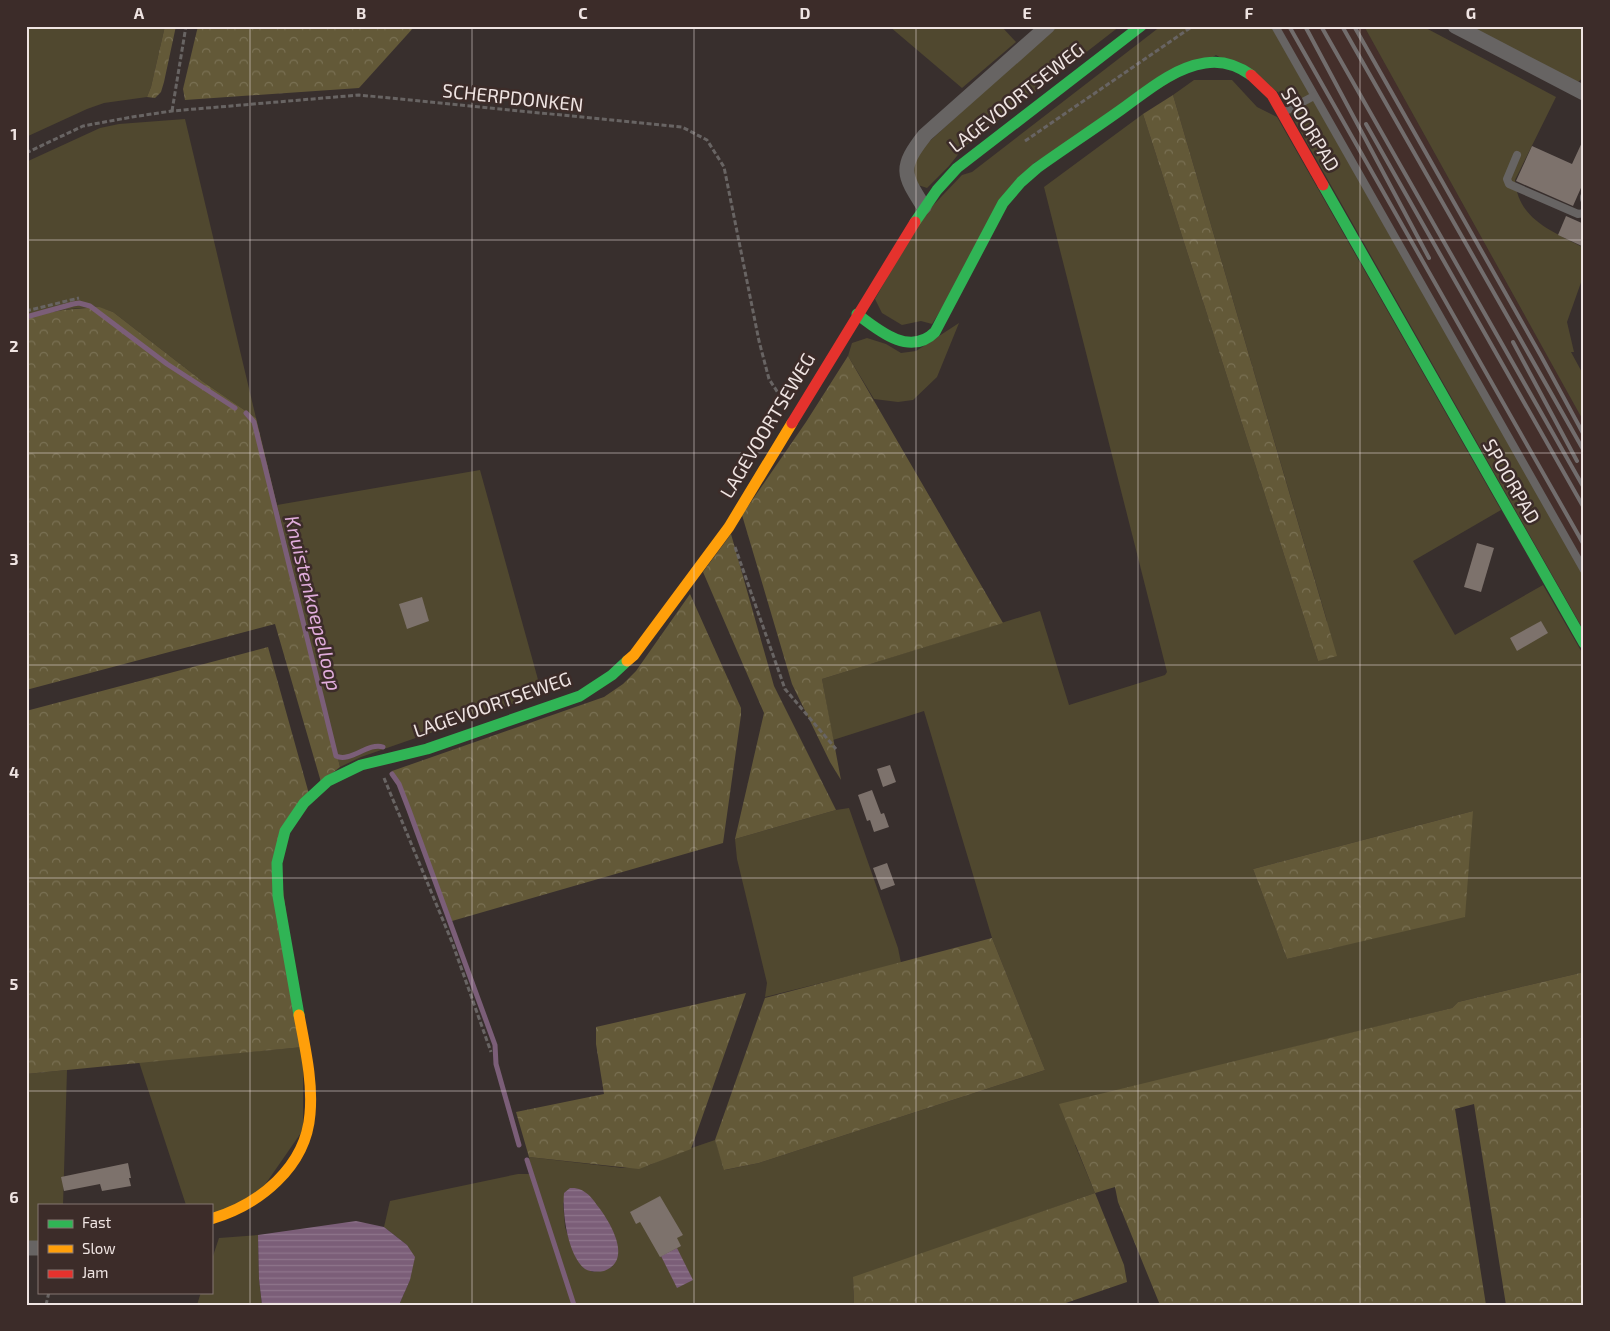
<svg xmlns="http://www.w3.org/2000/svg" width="1610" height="1331" font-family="'Exo 2',sans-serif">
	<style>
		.built { fill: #442f2b }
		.grass { fill: #50482f; fill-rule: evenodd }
		.forest { fill: url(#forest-crowns) }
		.water { fill: url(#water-rules) }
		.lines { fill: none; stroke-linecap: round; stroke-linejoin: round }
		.stream { stroke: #7b5e78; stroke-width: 5 }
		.building { fill: #7d726c }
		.path { stroke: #686463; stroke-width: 3; stroke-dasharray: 5 2.5; stroke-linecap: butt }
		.lane { stroke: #676463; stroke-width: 8 }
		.street { stroke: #676463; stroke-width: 15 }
		.fast { stroke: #30b455; stroke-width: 11 }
		.slow { stroke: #ff9f0a; stroke-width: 11 }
		.jam { stroke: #e5322d; stroke-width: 11 }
		.rail { stroke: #726d6d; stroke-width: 4 }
		.grid { fill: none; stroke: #efe4e2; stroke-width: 1; stroke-opacity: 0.55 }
		.labels { text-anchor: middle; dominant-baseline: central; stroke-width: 5; stroke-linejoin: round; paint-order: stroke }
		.street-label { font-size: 19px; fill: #efe4e2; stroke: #3c2c29 }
		.water-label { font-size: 20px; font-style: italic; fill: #e0acdb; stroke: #3c2c29 }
		.neatline { fill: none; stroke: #efe4e2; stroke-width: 2 }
		.grid-label { font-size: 16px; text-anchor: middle; font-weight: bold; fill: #efe4e2 }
	</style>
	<defs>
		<pattern id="forest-crowns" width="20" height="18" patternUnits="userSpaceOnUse" patternTransform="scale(1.25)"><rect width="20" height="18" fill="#635938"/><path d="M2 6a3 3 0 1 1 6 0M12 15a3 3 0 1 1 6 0" fill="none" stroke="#7a7154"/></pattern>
		<pattern id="water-rules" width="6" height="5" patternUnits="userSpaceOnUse" patternTransform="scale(1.25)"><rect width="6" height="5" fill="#7b5e78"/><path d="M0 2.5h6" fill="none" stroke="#8e758b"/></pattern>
	</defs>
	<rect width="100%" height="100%" fill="#382f2d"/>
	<polygon class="built" points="1277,26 1364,26 1584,422 1584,565"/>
	<g class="grass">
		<polygon points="26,26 165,26 151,87 147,97 104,103 87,109 26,137"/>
		<polygon points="889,26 1001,26 1016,42 962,88"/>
		<polygon points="1055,26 1120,26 964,147 949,166 927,188 915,184 913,163 920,150"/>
		<polygon points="1161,26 1271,26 1584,576 1584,631 1278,92 1216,55 1034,163 932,324 921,321 902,325 882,313 875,299 921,218 962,175 972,172"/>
		<path d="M1364 26H1422L1556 97 1515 180C1518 220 1553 231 1584 248V274L1567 322 1574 352H1571L1584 376V422Z"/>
		<polygon points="1458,26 1584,26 1584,77 1573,86"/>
		<path d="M1194 80H1232L1257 107 1277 117 1501 510 1413 561 1455 635 1543 585 1584 656V972L1458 1002 1452 1008 1230 1063 1075 1145 1095 1193 853 1279 854 1305H399L410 1280 407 1245 384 1227 390 1201 518 1174H532L529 1157 623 1168 650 1165 668 1156 715 1140 725 1170 759 1163 1045 1070 992 938 924 711 833 740 822 679 1040 611 1069 705 1165 675 1167 672 1044 187 1143 114 1318 661 1327 621 1173 95ZM1473 811 1360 941 1287 959 1253 869ZM563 1202 613 1266 603 1271 592 1272 577 1259 571 1245 565 1227Z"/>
		<path d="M185 119 256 418 202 381 113 312C90 302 51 312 26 317V162L100 128 119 124Z"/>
		<polygon points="959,323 937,377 913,400 898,402 874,399 848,356 852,343 867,338 886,344 901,353 916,351"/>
		<polygon points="480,470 542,694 361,757 340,767 277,505"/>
		<polygon points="849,808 898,948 901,963 765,997 767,983 737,859 735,839 836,810"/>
		<polygon points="303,1047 303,1130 262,1189 211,1218 211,1205 186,1205 139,1062"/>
		<polygon points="67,1070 63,1205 39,1205 39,1244 26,1244 26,1074"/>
		<polygon points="258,1235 259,1279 262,1305 197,1305 201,1292 211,1292 211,1262 219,1238"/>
	</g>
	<g class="forest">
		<polygon points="165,26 176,26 164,82 161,92 155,98 147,97 151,87"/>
		<polygon points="198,26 415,26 359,88 185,100 183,89"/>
		<polygon points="1173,95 1337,656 1318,661 1143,114"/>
		<polygon points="99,307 113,312 202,381 256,418 340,767 321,782 275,624 26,690 26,317 63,310"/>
		<polygon points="848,356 1003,623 822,679 841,780 830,762 792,684 742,515 806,422"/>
		<polygon points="731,534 774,686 836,810 735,839 764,713 703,572"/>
		<polygon points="690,594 741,708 741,715 723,843 452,921 392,771 604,697 623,684 636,671"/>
		<polygon points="268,647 309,794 277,842 303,1047 26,1074 26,711"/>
		<polygon points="1473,811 1465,917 1287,959 1253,869"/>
		<polygon points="992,938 1045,1070 759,1163 724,1170 715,1140 765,998"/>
		<polygon points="1584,972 1584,1305 1506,1305 1474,1104 1455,1109 1486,1305 1160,1305 1118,1202 1115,1187 1095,1193 1124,1265 1127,1282 1060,1305 854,1305 853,1277 1095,1193 1059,1104 1427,1014 1452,1008 1458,1002"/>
		<polygon points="746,993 691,1149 639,1169 529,1157 516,1112 604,1094 596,1044 596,1027"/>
	</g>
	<g class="water">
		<path d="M570 1188C585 1187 592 1198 600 1209 611 1224 633 1261 604 1271 598 1272 590 1272 585 1269 568 1256 562 1213 564 1193Z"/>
		<polygon points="356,1221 384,1227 407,1245 415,1257 410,1280 399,1305 262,1305 259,1279 258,1235"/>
		<polygon points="677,1248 693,1280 677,1288 661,1256"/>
	</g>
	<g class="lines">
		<g class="stream">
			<polyline points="26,317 73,304 79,303 90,306 167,364 235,408"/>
			<path d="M246 413 254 422 336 756C350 763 368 742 383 747"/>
			<polyline points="392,774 399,784 409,810 495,1045 496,1064 519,1145"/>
			<polyline points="527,1160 574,1305"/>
		</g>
	</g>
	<g class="building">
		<polygon points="1584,138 1584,181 1573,206 1516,181 1532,146 1572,164"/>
		<polygon points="1566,216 1584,224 1584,247 1558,235"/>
		<polygon points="1477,543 1494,548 1481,592 1464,587"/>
		<polygon points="422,597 429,621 407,629 399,604"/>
		<polygon points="1541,621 1548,633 1517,651 1510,638"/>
		<polygon points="890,765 896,782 883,787 877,769"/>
		<polygon points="872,790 881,814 884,813 889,827 874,832 870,820 867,821 858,795"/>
		<polygon points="887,863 895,885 881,890 873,868"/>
		<polygon points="128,1163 131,1178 129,1178 131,1186 102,1191 100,1184 64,1191 61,1177"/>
		<polygon points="660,1196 683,1235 677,1238 681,1246 660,1257 640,1222 636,1224 630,1212"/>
	</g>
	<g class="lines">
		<g class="path">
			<polyline points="172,111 186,26"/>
			<polyline points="1025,141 1193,26"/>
			<polyline points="26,153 83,126 132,117 172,111 359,95 682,127 707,140 724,167 759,341 769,379 782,399 785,401"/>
			<polyline points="26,311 79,298"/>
			<polyline points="735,547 785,689 836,749"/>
			<polyline points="384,778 452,942 491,1052"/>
			<polyline points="46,1305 49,1292"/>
		</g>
		<g class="lane">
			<polyline points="1275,26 1584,570"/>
			<polyline points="1284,112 1314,96"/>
			<polyline points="1517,155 1507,179 1509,184 1578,214 1584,213"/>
			<polyline points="1584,197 1584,199"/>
		</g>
		<g class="street">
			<polyline points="1455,26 1584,93"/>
			<path d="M924 207C903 174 899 168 925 135L1048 26"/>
			<polyline points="26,1248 39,1248"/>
		</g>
		<g class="fast">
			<polyline points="1323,185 1584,643"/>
			<polyline points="915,222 937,190 957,168 1141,26"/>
			<path d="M857 314C879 331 910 357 935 332L1003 203 1021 182 1037 168C1065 148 1094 129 1122 109 1147 91 1173 68 1205 63 1222 60 1237 65 1251 75"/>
			<polyline points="299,1015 278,896 277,863 285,831 304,803 328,781 361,765 427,749 580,696 612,675 627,661"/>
		</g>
		<g class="slow">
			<polyline points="627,661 634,655 729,527 792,423"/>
			<path d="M211 1219C259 1205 306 1167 310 1114 313 1081 305 1048 299 1015"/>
		</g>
		<g class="jam">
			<polyline points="1251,75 1272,95 1323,185"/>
			<polyline points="792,423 915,222"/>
		</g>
		<g class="rail">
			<polyline points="1289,26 1584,545"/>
			<polyline points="1305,26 1429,258"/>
			<polyline points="1321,26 1584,488"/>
			<polyline points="1342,26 1584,451"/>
			<polyline points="1354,26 1541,356 1584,435"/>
			<polyline points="1366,124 1584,508"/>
			<polyline points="1513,342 1577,461"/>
		</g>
	</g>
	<path class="grid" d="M250 26V1305M472 26V1305M694 26V1305M916 26V1305M1138 26V1305M1360 26V1305M26 240H1584M26 453H1584M26 665H1584M26 878H1584M26 1091H1584"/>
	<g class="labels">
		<g class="street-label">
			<text transform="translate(513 97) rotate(6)">SCHERPDONKEN</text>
			<text transform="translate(1016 97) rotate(-38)">LAGEVOORTSEWEG</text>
			<text transform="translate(1311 129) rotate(59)">SPOORPAD</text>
			<text transform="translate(767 425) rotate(-59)">LAGEVOORTSEWEG</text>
			<text transform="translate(1512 481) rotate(60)">SPOORPAD</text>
			<text transform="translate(492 704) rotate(-19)">LAGEVOORTSEWEG</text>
		</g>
		<g class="water-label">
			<text transform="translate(314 603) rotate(76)">Knuistenkoepelloop</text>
		</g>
	</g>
	<rect width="1610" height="1331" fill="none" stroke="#3c2c29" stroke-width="55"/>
	<rect x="38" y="1204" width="175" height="90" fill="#3c2c29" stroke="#847673"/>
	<rect x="48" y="1220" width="25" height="8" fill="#30b455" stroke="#847673"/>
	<text x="82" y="1228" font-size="15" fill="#efe4e2">Fast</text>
	<rect x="48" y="1245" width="25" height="8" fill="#ff9f0a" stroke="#847673"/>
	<text x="82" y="1254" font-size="15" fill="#efe4e2">Slow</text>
	<rect x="48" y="1270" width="25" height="8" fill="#e5322d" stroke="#847673"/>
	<text x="82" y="1278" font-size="15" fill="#efe4e2">Jam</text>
	<rect x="28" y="28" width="1554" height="1276" class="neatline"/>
	<g class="grid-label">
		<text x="139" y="19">A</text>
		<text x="361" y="19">B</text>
		<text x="583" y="19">C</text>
		<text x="805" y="19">D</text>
		<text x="1027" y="19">E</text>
		<text x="1249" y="19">F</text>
		<text x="1471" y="19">G</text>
		<text x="14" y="140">1</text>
		<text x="14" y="352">2</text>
		<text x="14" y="565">3</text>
		<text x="14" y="778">4</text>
		<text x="14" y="990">5</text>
		<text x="14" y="1203">6</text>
	</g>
</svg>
